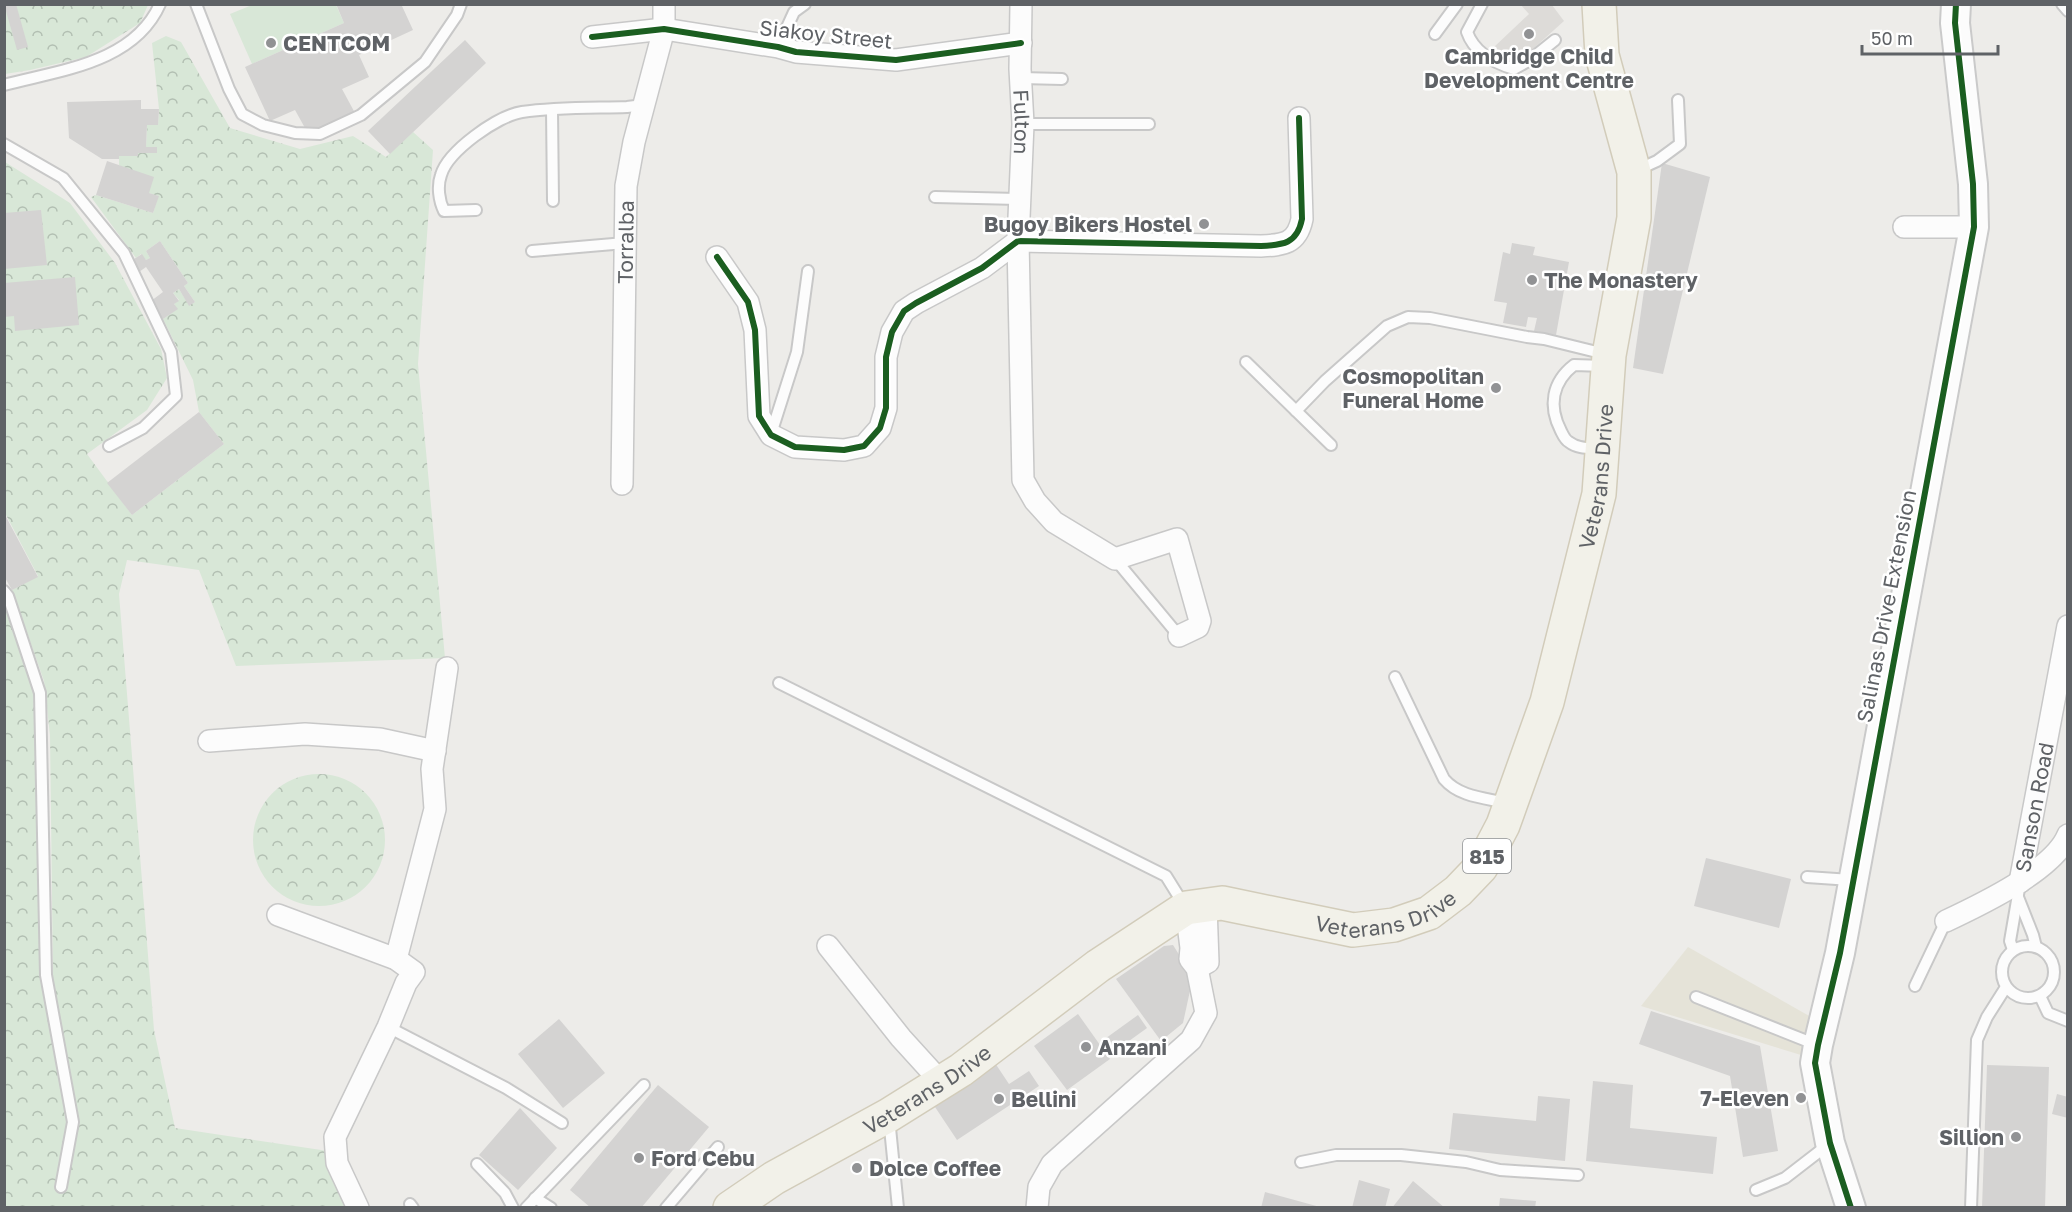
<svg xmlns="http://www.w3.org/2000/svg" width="2072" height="1212" font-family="'Golos Text',sans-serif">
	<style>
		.commercial { fill: #e5e3d8 }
		.education { fill: #dddbd8 }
		.forest { fill: url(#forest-crowns) }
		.park { fill: #d8e7d7 }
		.building { fill: #d4d3d2 }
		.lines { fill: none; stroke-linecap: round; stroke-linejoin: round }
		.lane-casing { stroke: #c8c8c8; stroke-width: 14 }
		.street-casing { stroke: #c8c8c8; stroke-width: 24 }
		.secondary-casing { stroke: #cacaca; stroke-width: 32 }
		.primary-casing { stroke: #d2ccba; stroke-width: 36 }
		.lane { stroke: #fcfcfc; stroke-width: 10 }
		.street { stroke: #fcfcfc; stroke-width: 21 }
		.secondary { stroke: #fcfcfc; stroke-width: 28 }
		.primary { stroke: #f2f1e9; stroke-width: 33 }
		.cycleway-casing { stroke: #fff; stroke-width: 10 }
		.cycleway { stroke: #1b5e20; stroke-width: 6 }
		.poi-dot { fill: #919294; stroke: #fff; stroke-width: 2 }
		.labels { text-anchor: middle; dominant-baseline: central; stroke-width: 5; stroke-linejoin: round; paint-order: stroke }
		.shield { fill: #fff; stroke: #8f9194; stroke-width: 1.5 }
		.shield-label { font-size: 20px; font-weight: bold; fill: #5f6266 }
		.street-label { font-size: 21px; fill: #5f6266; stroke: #fff }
		.poi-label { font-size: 21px; font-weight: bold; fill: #5f6266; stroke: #fff; text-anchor: start }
	</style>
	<defs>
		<pattern id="forest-crowns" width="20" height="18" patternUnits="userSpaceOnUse" patternTransform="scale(1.5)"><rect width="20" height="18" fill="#d8e7d7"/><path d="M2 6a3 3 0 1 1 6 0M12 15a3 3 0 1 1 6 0" fill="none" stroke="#b2bfb2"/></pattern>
	</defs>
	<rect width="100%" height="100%" fill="#edece9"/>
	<polygon class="commercial" points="1688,947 1811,1017 1801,1055 1641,1006"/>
	<polygon class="education" points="1521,5 1552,5 1564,21 1513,67 1494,47 1529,14"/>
	<g class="forest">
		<polygon points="4,5 148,5 140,23 86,57 30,70 5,74"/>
		<polygon points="166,36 181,42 230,128 300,149 353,136 386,157 413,132 433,150 418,364 445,658 236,666 199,570 127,560 119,594 154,1030 175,1128 328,1151 347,1207 5,1207 4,591 40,693 42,981 68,1122 55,1189 67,1191 78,1125 53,978 50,735 44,681 12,590 38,576 5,513 5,162 70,203 115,263 161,349 167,378 147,410 87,454 132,515 224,444 199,412 193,380 163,319 177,309 174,304 179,300 173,293 179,289 189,305 195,302 184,286 188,283 160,241 146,251 150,258 146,260 141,254 136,258 91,197 96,195 153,213 158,196 149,193 119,165 119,156 137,156 138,153 157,153 157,147 146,147 147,125 158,125 159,109 152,43"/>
		<circle cx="319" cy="840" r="66"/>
	</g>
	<polygon class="park" points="252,5 336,5 344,23 252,64 230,14"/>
	<g class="building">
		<polygon points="4,4 16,4 28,47 17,50"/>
		<polygon points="336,4 406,4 402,6 413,30 359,55 369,77 342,89 355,113 318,130 305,128 295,110 270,121 245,67 344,23"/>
		<polygon points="465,40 486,63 390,154 368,131"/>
		<polygon points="141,100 141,109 159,109 158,125 147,125 146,147 157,147 157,153 138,153 138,156 119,156 119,159 102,159 69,138 67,102"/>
		<polygon points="107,161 154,177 149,193 159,196 153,213 96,195"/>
		<polygon points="1662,163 1710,177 1663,374 1633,368"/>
		<polygon points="41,210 47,265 4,269 4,213"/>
		<polygon points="160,241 188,283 184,286 195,302 189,306 179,289 173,293 179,301 174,304 178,309 163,319 151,301 163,292 146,267 139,272 131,261 142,254 146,260 150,258 146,251"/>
		<polygon points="1512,243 1535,247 1533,255 1569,262 1556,335 1534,331 1537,318 1528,317 1526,327 1503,323 1507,303 1494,301 1503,252 1510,254"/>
		<polygon points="75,277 79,325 15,331 14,316 4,317 4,283"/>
		<polygon points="199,412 224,444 132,515 107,483"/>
		<polygon points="4,513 38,577 12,590 4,576"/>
		<polygon points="1706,858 1791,879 1779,928 1694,906"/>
		<polygon points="1173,945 1193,977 1183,1023 1161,1041 1116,979 1164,946"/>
		<polygon points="1651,1011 1760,1046 1778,1151 1743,1157 1730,1076 1639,1044"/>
		<polygon points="1078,1014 1110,1059 1067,1090 1034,1046"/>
		<polygon points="1138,1015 1147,1028 1111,1054 1102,1041"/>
		<polygon points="559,1019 605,1073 563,1108 518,1054"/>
		<polygon points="995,1063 1009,1084 1029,1071 1039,1086 957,1140 933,1104"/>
		<polygon points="1987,1065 2049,1067 2045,1208 1982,1208"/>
		<polygon points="1593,1081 1633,1085 1630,1128 1717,1137 1713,1174 1586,1161"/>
		<polygon points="658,1085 709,1127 641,1208 591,1208 570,1190"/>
		<polygon points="2057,1094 2068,1097 2068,1118 2052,1114"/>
		<polygon points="1538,1096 1570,1099 1565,1161 1449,1149 1453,1113 1536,1121"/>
		<polygon points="520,1108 557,1148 518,1190 479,1155"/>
		<polygon points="1359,1180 1390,1189 1385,1208 1352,1208"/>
		<polygon points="1413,1181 1445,1208 1392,1208"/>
		<polygon points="1265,1192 1320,1207 1320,1208 1261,1208"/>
		<polygon points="1500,1198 1536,1201 1535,1208 1499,1208"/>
	</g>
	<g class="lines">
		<defs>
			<g id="lane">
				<polyline points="196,4 229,89 242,114 263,125 295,133 320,134 361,115 425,62 457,15 461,4"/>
				<path d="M1482 4 1467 32C1474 52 1494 63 1514 69L1530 60 1555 40"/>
				<polyline points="2062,4 2068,11"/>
				<polyline points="1435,34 1457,4"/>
				<polyline points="778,47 794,12 805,4"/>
				<polyline points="1021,78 1062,79"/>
				<path d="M4 85C60 70 134 63 160 4"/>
				<polyline points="552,110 553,201"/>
				<polyline points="1023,124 1149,124"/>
				<polyline points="4,144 63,178 124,253 171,352 176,396 143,428 109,446"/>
				<polyline points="1637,170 1657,161 1680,144 1678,100"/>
				<polyline points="935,197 1020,199"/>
				<path d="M476 210 444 211C439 201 437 186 441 175 448 151 497 116 522 112 556 107 592 108 627 107L644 105"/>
				<polyline points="532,251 625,243"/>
				<polyline points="1246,362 1331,445"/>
				<polyline points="1296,411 1325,381 1387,326 1408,317 1430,318 1527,337 1544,339 1605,354"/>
				<polyline points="771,434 797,352 808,271"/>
				<path d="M1600 449C1590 448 1578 449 1569 442 1565 440 1563 435 1561 431 1548 406 1552 382 1574 365L1604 366"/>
				<polyline points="1115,559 1179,636"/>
				<polyline points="4,591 8,596 40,693 46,975 73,1122 61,1187"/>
				<path d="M1395 677 1444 779C1459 797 1485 798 1507 803"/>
				<polyline points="779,683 1166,876 1184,905"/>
				<polyline points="1807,877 1851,880"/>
				<polyline points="2018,897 2033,935 2036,947"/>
				<circle cx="2028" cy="972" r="26"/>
				<polyline points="2013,950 2010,941 2020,883"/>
				<polyline points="1915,986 1946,921"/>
				<polyline points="2040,996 2048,1013 2068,1021"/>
				<polyline points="1696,997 1817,1045"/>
				<polyline points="388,1027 506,1088 562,1123"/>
				<polyline points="889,1118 898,1208"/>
				<polyline points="1301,1162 1336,1155 1401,1155 1466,1162 1500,1170 1578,1175"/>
				<polyline points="477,1164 505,1193 513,1208"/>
				<polyline points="1756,1190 1785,1178 1829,1144"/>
				<polyline points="535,1198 551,1208"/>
				<polyline points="410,1204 413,1208"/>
				<polyline points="526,1208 644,1085"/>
				<polyline points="666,1208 718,1147"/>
				<polyline points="1971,1208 1977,1040 1987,1017 2006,987"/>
			</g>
			<g id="street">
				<path id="s1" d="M1021 4 1020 69 1023 124 1018 241 1023 480 1035 501 1054 522 1115 559 1177 539 1200 621 1198 627 1179 636"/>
				<polyline points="592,37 664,29 778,47 796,52 896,60 1021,43"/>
				<polyline points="1904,227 1974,227"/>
				<path d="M717 257 748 302 755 330 759 416 771 435 795 447 844 450 864 446 880 428 886 408V357L892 332 904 311 916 303 982 268 1018 241 1261 246C1283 245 1297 244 1302 219L1299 118"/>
				<path id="s2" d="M622 484 626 186 634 142 664 29V4"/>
				<polyline points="209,741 305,734 380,739 435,751"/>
				<path id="s3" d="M2020 882 2068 626"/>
				<polyline points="278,915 396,959 414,972 406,983 388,1027 335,1137 337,1163 358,1208"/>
				<path d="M1946 921C1980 905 2054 870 2068 835"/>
				<polyline points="828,946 901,1038 941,1082"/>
				<polyline points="396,959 435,809 432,769 447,668"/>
				<polyline points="1197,968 1208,962 1206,906"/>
				<polyline points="1037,1208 1039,1187 1052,1164 1191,1040 1206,1013 1197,968 1190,959 1191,948 1186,908"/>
			</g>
			<polyline id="secondary" points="1851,1208 1830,1143 1815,1063 1818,1045 1840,953 1974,227 1973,184 1955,23 1956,4"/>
			<g id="primary">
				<path id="s4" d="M730 1208 774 1178 889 1115 961 1070 1098 966 1186 908 1222 903 1353 930 1394 925 1429 913 1458 891 1481 867 1503 825 1547 702 1599 494 1609 355 1634 218V172L1602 55 1599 4"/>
			</g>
		</defs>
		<use href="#lane" class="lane-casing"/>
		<use href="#street" class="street-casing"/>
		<use href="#secondary" class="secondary-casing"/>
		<use href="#primary" class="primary-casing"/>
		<use href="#lane" class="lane"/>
		<use href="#street" class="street"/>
		<use href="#secondary" class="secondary"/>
		<use href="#primary" class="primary"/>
		<defs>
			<g id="cycleway">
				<polyline points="592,37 664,29 778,47 796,52 896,60 1021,43"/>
				<path d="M717 257 748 302 755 330 759 416 771 435 795 447 844 450 864 446 880 428 886 408V357L892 332 904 311 916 303 982 268 1018 241 1261 246C1283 245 1297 244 1302 219L1299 118"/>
				<polyline points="1851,1208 1830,1143 1815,1063 1818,1045 1840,953 1974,227 1973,184 1955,23 1956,4"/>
			</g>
		</defs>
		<use href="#cycleway" class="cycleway-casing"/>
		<use href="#cycleway" class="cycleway"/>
	</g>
	<g class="poi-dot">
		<circle cx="1529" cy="34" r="6"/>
		<circle cx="271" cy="43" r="6"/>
		<circle cx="1204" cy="224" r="6"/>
		<circle cx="1532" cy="280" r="6"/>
		<circle cx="1496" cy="388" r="6"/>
		<circle cx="1086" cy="1047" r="6"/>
		<circle cx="1801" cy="1098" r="6"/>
		<circle cx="999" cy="1099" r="6"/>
		<circle cx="2016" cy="1137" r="6"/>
		<circle cx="639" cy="1158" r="6"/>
		<circle cx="857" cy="1168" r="6"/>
	</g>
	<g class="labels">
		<rect class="shield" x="1463" y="839" width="48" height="34" rx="4.5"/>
		<g class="shield-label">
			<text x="1487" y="856">815</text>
		</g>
		<g class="street-label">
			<text transform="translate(826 34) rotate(6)">Siakoy Street</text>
			<text stroke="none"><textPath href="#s1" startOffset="118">Fulton</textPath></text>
			<text stroke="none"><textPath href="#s2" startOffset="242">Torralba</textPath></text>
			<text stroke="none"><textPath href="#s4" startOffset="1274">Veterans Drive</textPath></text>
			<text transform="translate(1886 606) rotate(-79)">Salinas Drive Extension</text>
			<text stroke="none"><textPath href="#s3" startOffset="76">Sanson Road</textPath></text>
			<text stroke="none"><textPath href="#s4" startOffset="752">Veterans Drive</textPath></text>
			<text stroke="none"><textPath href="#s4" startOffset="230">Veterans Drive</textPath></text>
		</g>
		<g class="poi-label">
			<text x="283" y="43">CENTCOM</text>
			<text x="1529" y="56" text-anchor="middle">Cambridge Child<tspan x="1529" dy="24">Development Centre</tspan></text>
			<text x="1192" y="224" text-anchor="end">Bugoy Bikers Hostel</text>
			<text x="1544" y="280">The Monastery</text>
			<text x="1484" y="376" text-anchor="end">Cosmopolitan<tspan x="1484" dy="24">Funeral Home</tspan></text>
			<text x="1098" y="1047">Anzani</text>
			<text x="1789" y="1098" text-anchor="end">7-Eleven</text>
			<text x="1011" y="1099">Bellini</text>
			<text x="2004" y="1137" text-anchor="end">Sillion</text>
			<text x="651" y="1158">Ford Cebu</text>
			<text x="869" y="1168">Dolce Coffee</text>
		</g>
	</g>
	<rect width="2072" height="1212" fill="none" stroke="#5f6266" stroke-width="12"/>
	<path d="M1862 45v9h136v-9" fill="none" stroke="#5f6266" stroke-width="3"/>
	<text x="1871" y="45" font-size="18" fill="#5f6266" stroke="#ffffff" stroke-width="4.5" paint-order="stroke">50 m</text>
</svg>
